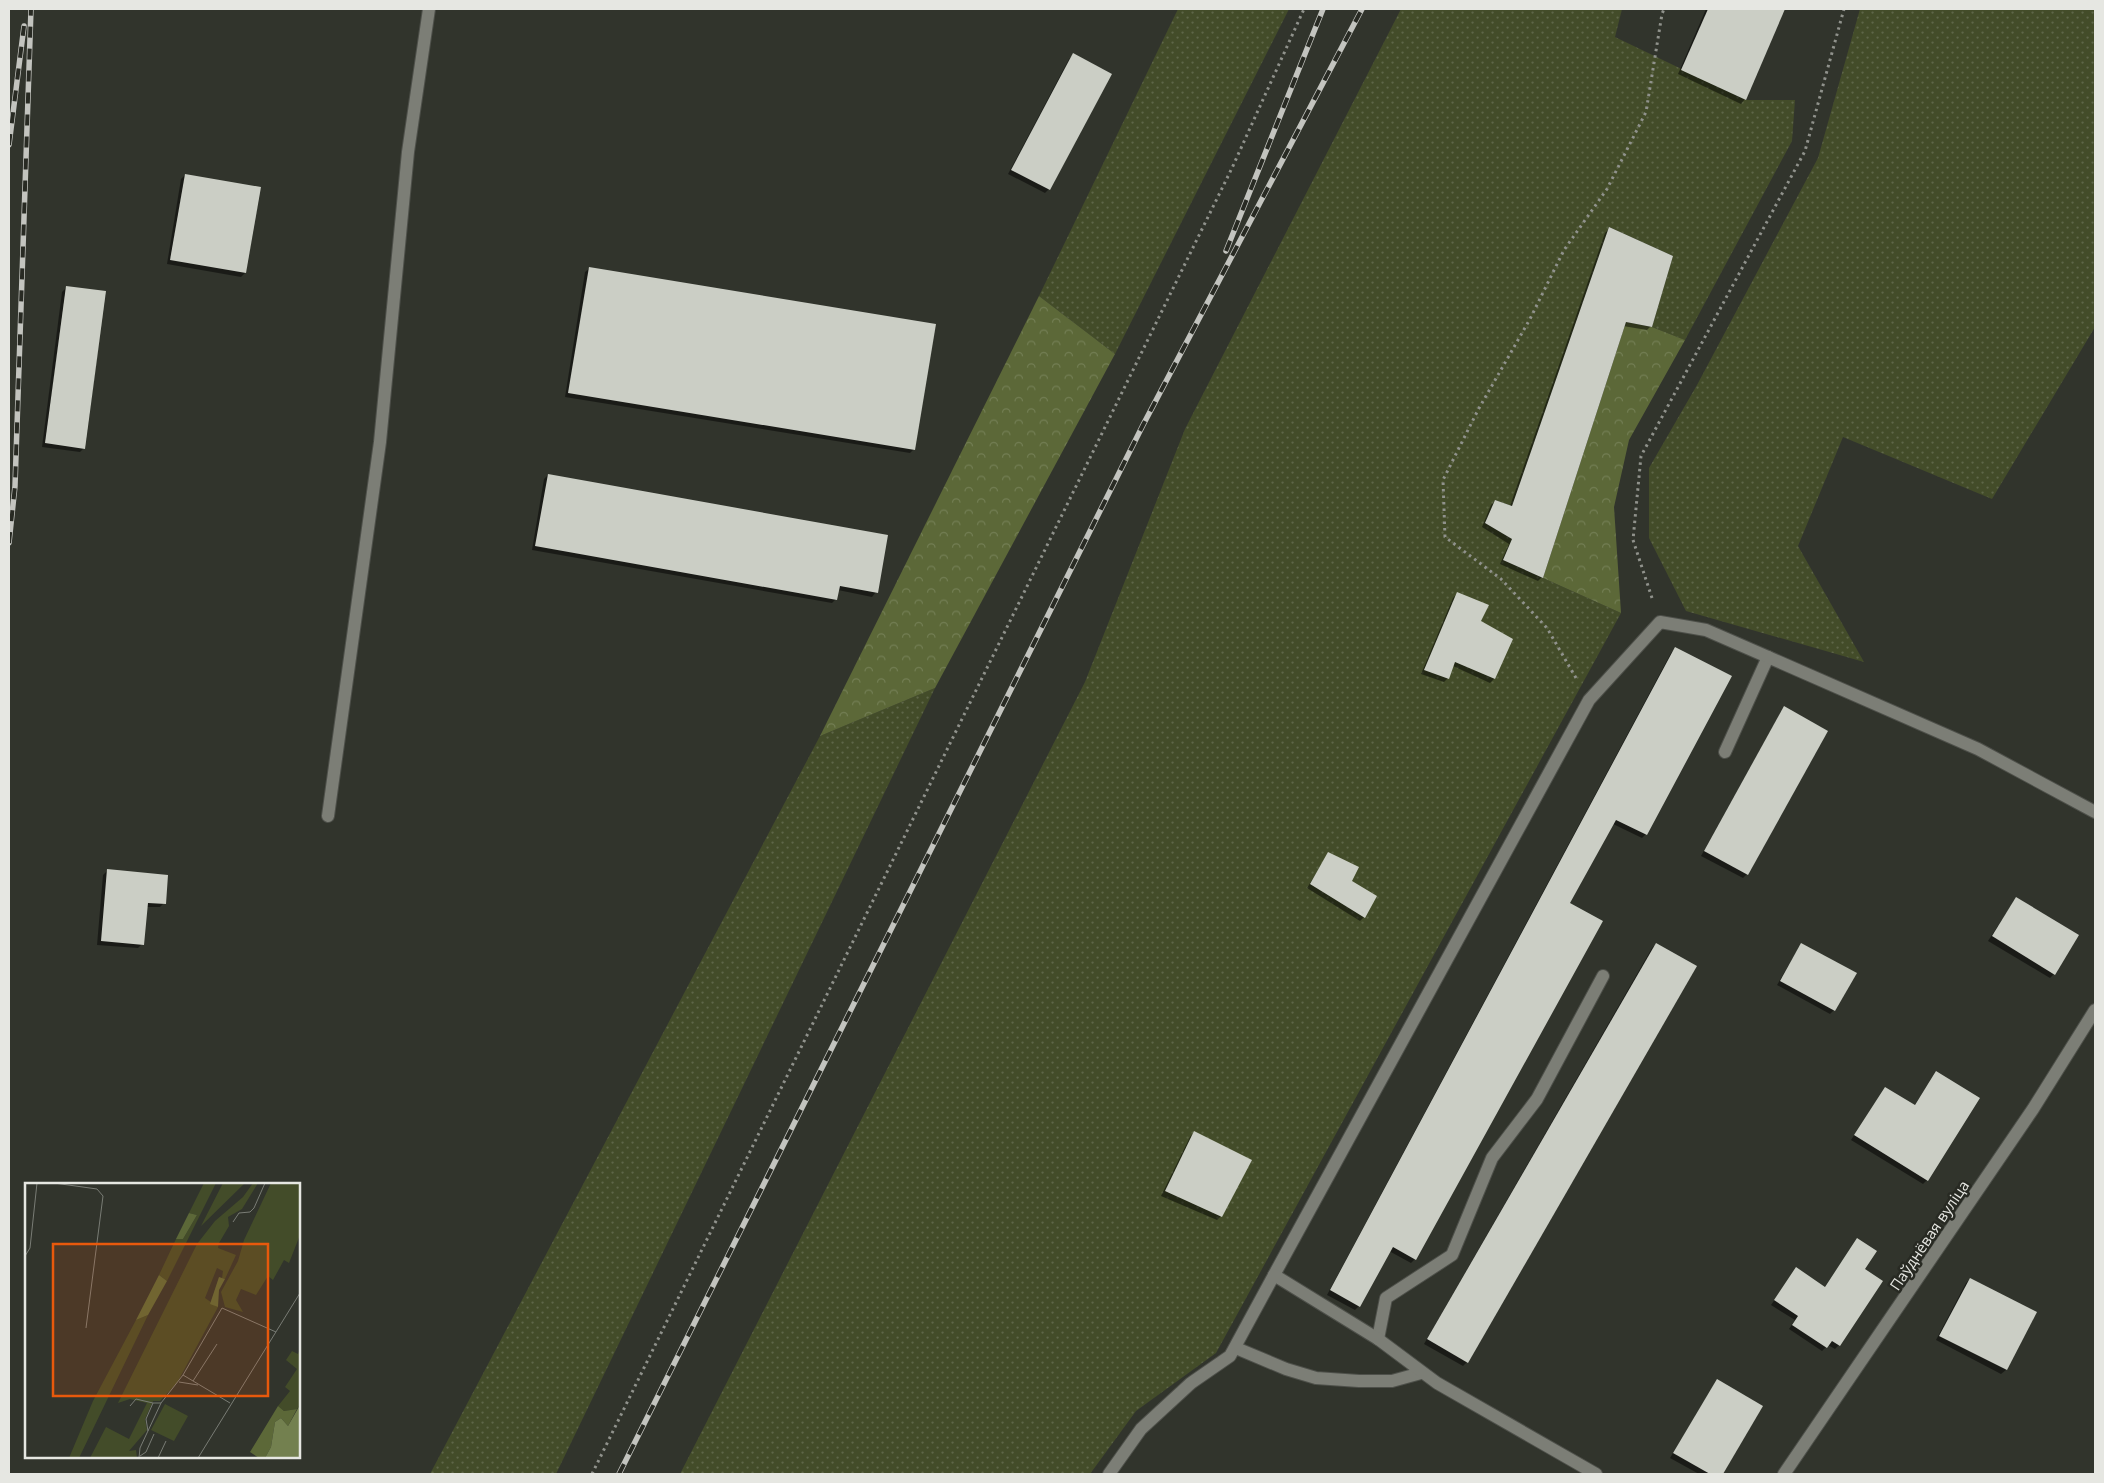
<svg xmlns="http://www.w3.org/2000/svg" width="2104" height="1483" font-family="'Open Sans',sans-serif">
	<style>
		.grass { fill: url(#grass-dots) }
		.forest { fill: url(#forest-crowns) }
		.shadow { fill: #0007 }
		.building { fill: #cbcec5 }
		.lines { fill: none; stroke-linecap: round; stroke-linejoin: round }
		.minor-casing { stroke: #4e504a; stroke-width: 14 }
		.path { stroke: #90928c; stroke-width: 3; stroke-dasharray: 2.5 4; stroke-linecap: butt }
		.minor { stroke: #7c7e76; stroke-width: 12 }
		.rail-casing { stroke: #c3c4bf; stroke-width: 5.5 }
		.rail { stroke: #282a23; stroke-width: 4; stroke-dasharray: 11; stroke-linecap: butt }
		.labels { text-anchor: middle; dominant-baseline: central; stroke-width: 5; stroke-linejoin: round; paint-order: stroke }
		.street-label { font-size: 15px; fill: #e6e7e2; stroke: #282a23 }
		.inset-road { fill: none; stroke: #797c75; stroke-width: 1 }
		.view { fill: #e8590c; fill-opacity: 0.15; stroke: #e8590c; stroke-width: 2.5 }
		.inset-edge { fill: none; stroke: #e6e7e2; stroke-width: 2.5 }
	</style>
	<defs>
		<pattern id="grass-dots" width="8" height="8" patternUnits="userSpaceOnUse" patternTransform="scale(1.25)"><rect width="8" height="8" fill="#434c29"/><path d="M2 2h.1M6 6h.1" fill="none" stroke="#5e6648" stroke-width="1.8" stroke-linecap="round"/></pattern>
		<pattern id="forest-crowns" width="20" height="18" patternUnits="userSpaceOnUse" patternTransform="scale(1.25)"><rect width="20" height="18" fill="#5c6838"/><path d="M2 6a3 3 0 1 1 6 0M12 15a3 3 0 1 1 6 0" fill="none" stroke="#737e54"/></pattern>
	</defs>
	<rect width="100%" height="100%" fill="#31342c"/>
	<g class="grass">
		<polygon points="1178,9 1289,9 1115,354 1039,296"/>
		<polygon points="1401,9 1622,9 1615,37 1746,100 1795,100 1792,141 1685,340 1652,327 1673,256 1609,227 1512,506 1495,500 1485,523 1512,539 1503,560 1621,613 1216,1353 1136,1411 1090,1474 680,1474 1085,682 1185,429"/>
		<polygon points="1860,9 2095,9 2095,327 1992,499 1843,437 1798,546 1864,662 1686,611 1649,538 1649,468 1697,385 1818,158"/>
		<polygon points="935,688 556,1474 430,1474 820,736"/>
	</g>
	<g class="forest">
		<polygon points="1039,296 1115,354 935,688 820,736"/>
		<polygon points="1626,322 1652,327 1685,340 1629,440 1614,507 1621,613 1543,578"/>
	</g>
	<g class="shadow">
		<polygon points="1706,9 1784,9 1745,99 1741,104 1678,74"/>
		<polygon points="1073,55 1049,189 1045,193 1008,174 1069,59"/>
		<polygon points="185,175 245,273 241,277 167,264 181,179"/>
		<polygon points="1609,229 1651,326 1647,330 1623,326 1542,577 1538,581 1500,564 1509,544 1482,527 1491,505 1495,501 1510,506 1605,233"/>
		<polygon points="590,268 914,449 910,453 565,397 585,272"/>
		<polygon points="66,288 84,448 80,452 42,447 62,292"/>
		<polygon points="548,475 876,592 872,597 838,590 836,599 832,603 532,550 544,479"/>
		<polygon points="1457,594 1479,622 1511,639 1494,679 1490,683 1453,666 1448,678 1444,682 1421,674 1453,598"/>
		<polygon points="1675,649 1646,834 1642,838 1613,824 1569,904 1415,1259 1411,1263 1389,1251 1359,1306 1355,1310 1327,1295 1671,653"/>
		<polygon points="1785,708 1827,731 1747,874 1743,878 1701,856 1781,712"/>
		<polygon points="1328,854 1350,882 1364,917 1360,921 1307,888"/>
		<polygon points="108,870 164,903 160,907 146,907 142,944 138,948 97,945 103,875"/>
		<polygon points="2016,898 2054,974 2050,978 1988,941"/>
		<polygon points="1656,944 1467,1362 1463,1366 1424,1344 1652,948"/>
		<polygon points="1801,944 1834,1010 1830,1014 1777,985"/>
		<polygon points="1933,1077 1927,1180 1923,1184 1851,1140 1885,1088 1914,1106"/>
		<polygon points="1194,1132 1221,1216 1217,1220 1161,1196 1190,1137"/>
		<polygon points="1857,1240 1864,1269 1839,1345 1835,1349 1828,1345 1822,1351 1789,1329 1795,1320 1771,1305 1796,1269 1824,1288"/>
		<polygon points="1970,1279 2035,1313 2006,1370 2001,1374 1936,1340 1966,1283"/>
		<polygon points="1717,1380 1762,1406 1722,1474 1699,1474 1670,1458"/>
	</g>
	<g class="building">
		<polygon points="1708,9 1785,9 1746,100 1681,70"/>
		<polygon points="1073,53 1112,74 1050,190 1011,170"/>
		<polygon points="185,174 261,187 246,273 170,260"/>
		<polygon points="1609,227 1673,256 1652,327 1626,322 1543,578 1503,560 1512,539 1485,523 1495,500 1512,506"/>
		<polygon points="589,267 936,324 915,450 568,393"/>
		<polygon points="66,286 106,291 85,449 45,443"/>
		<polygon points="548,474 888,535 878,593 840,586 837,600 535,546"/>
		<polygon points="1457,592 1489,605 1481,621 1513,639 1495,679 1455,662 1449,679 1424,670"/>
		<polygon points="1675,647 1732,676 1647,835 1616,820 1570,903 1603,921 1416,1260 1393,1247 1360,1307 1330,1290"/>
		<polygon points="1784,706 1828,731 1748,875 1704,851"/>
		<polygon points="1328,852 1359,867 1352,881 1377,896 1365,918 1310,884"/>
		<polygon points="107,869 168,875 166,904 148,903 144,945 101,941"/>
		<polygon points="2016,897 2079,935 2055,975 1992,936"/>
		<polygon points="1656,943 1697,966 1468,1363 1427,1339"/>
		<polygon points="1801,943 1857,973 1835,1011 1780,981"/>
		<polygon points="1936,1071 1980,1098 1928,1181 1854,1135 1885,1087 1915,1105"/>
		<polygon points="1194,1131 1252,1160 1222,1217 1165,1191"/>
		<polygon points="1857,1238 1877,1251 1865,1269 1883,1281 1840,1346 1832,1341 1827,1348 1792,1325 1798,1316 1774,1300 1796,1267 1825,1287"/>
		<polygon points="1970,1278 2037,1312 2007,1370 1939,1336"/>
		<polygon points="1717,1379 1763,1406 1723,1474 1710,1474 1673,1453"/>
	</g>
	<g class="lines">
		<defs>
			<g id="minor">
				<polyline points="1725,752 1768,657"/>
				<polyline points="328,816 380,442 408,152 429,9"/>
				<polyline points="1274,1275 1589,700 1660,622 1706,630 1768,657 1978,749 2095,812"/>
				<polyline points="1378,1339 1386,1298 1452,1255 1492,1158 1537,1099 1603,976"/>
				<polyline points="1236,1348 1286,1369 1316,1378 1359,1381 1392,1381 1421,1373"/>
				<polyline points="1109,1474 1141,1429 1191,1383 1230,1356 1274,1275 1378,1339 1437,1383 1596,1474"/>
				<polyline points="1784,1474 2033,1109 2095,1010"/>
			</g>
		</defs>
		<use href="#minor" class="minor-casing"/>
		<g class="path">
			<polyline points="1652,598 1633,540 1641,456 1805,151 1844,9"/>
			<polyline points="1576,678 1547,628 1501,579 1445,537 1443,480 1478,410 1530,319 1564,250 1607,189 1646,112 1662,14 1664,9"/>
			<polyline points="592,1474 1232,168 1304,9"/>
		</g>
		<use href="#minor" class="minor"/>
		<defs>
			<g id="rail">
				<polyline points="9,145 24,26"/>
				<polyline points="1226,251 1323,9"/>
				<polyline points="9,543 15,486 31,9"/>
				<polyline points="619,1474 1143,425 1362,9"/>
			</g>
		</defs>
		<use href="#rail" class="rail-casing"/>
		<use href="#rail" class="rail"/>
	</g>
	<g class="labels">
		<g class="street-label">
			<text transform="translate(1929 1235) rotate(-56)">Паўднёвая вуліца</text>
		</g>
	</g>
	<g transform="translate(25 1183)">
		<rect width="275" height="275" fill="#31342c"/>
		<path d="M179 0H191L142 98 134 92 151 56H158L172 32 164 30ZM198 0H220L176 43ZM228 0H233L217 26 203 34 204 43 194 60 193 65 211 72 200 96 197 95 198 88 192 85 180 115 193 124 152 200 135 218H128L120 236 122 247 104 268 111 267 112 275H65L81 244 104 256 122 220 105 216 93 220 172 61 190 38 218 14ZM246 0H275V52L264 80 259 77 248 97 243 93 231 112 216 106 211 117 218 129 200 124 196 109 213 78 219 57ZM123 132 54 275H44L68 218 111 137ZM275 166V222L272 226 259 228 253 223 265 208 260 204 272 186 261 177 267 168 273 171ZM140 221 163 233 149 258 126 247Z" fill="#434c29"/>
		<path d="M164 30 172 32 158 56H151ZM134 92 142 98 123 132 111 137ZM194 94 200 96 194 107 193 124 185 121ZM253 223 259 228 272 226 263 243 256 235 250 239 246 264 240 275H234L225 269Z" fill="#5c6838"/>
		<path d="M275 222V275H240L246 264 250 239 256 235 263 243Z" fill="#73804f"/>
		<path class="inset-road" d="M29 0 72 6 78 13 61 145M208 39 214 30 225 29 229 25 240 0M0 73 5 65 12 0M158 192 197 125 251 149M168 198 192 161M154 199 173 202M105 223 111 216 128 220M123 248 121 236 128 220H136M115 273 121 269 129 251M114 275 115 265 136 220 158 192 205 220M133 275 141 258M173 275 275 110"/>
		<path class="view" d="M28 61H243V213H28Z"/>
		<rect width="275" height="275" class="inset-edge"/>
	</g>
	<rect width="2104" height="1483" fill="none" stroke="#e6e7e2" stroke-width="20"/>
</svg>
